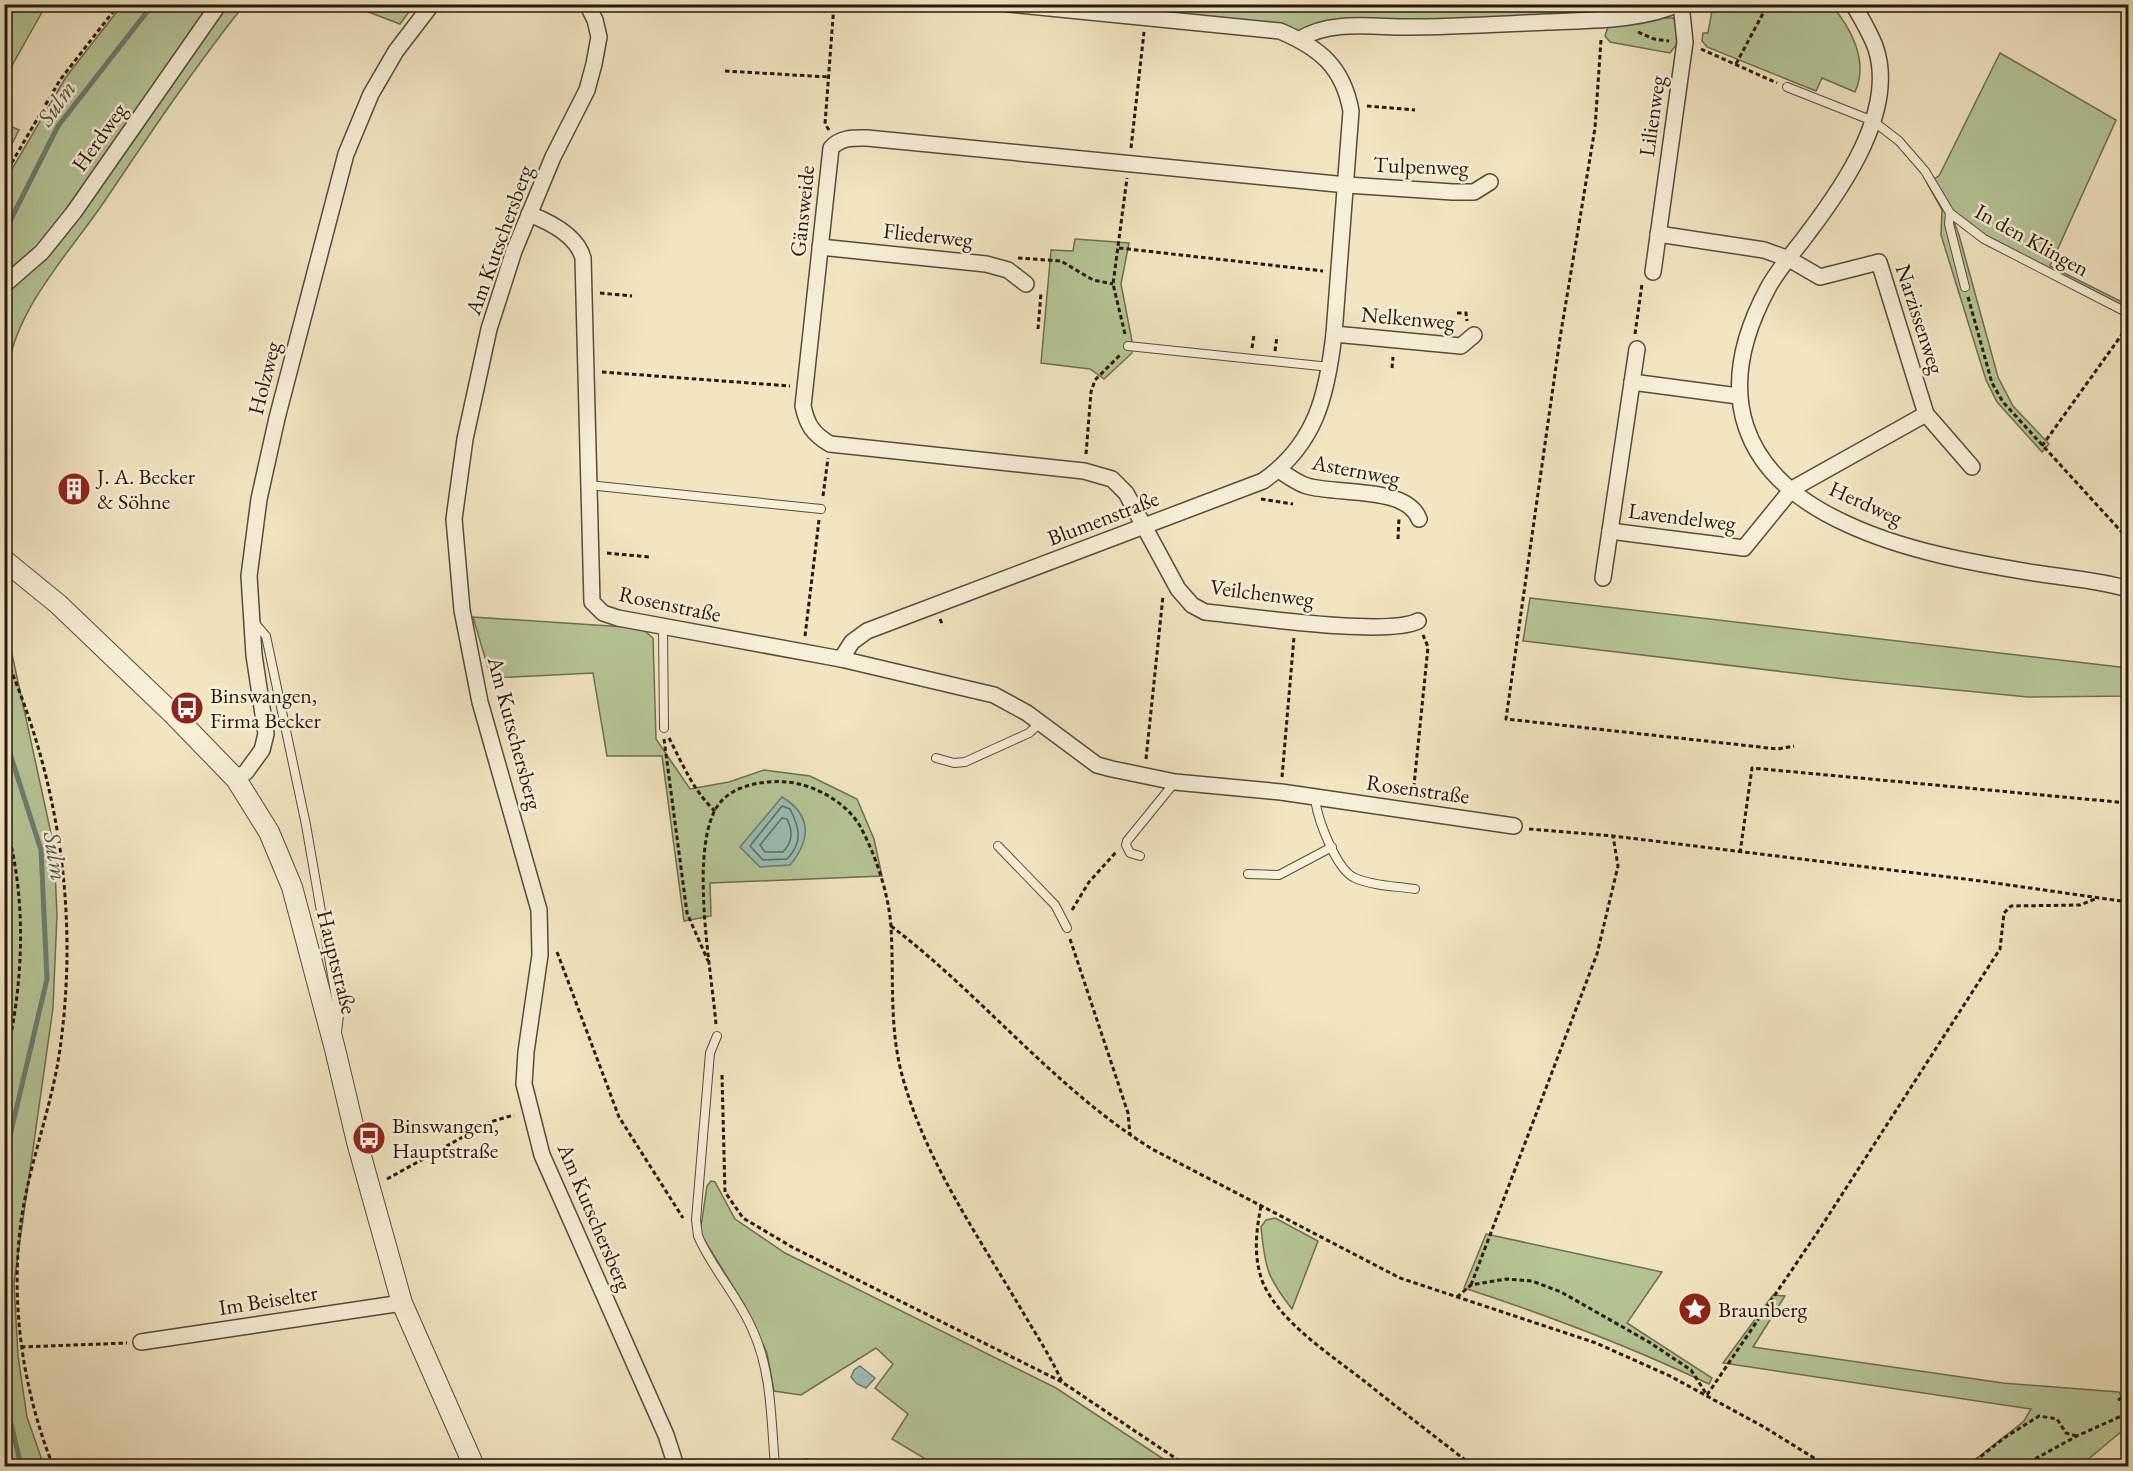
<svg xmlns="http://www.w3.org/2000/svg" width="2133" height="1471" font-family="'EB Garamond',serif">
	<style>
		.green { fill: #b6c697; stroke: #6e6f52; stroke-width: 1.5 }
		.water { fill: #9bbfb7; stroke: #6c7c73; stroke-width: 1.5 }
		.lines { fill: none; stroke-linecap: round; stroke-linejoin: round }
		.shore { stroke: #606c62; stroke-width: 1.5 }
		.stream { stroke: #6c7c73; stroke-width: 5 }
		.service-casing { stroke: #584c3b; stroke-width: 10 }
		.minor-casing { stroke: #584c3b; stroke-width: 18 }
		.tertiary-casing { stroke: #584c3b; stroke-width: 22 }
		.path { stroke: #25180e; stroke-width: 3; stroke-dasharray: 4.5 3; stroke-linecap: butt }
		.service { stroke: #f7efd7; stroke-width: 8 }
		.minor { stroke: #f7efd7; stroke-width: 15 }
		.tertiary { stroke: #f7efd7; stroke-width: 20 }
		.labels { text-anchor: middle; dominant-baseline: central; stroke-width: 5; stroke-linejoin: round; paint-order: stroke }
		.street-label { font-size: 22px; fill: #25180e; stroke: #f7efd7 }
		.poi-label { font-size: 22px; fill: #25180e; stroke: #f7efd7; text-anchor: start }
		.water-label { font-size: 24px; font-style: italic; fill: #4e5249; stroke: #f7efd7 }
	</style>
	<rect width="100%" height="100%" fill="#f2e6c2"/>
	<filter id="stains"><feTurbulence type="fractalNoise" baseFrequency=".00333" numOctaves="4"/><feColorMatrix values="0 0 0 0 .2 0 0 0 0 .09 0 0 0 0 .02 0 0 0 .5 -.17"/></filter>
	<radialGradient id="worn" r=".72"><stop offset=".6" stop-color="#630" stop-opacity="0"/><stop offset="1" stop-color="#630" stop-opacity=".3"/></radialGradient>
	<g class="green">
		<polygon points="5,4 46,5 5,78 4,5"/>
		<path d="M122 5H244C194 68 149 135 104 202 65 259 12 311 5 384V181L66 77Z"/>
		<polygon points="350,5 414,5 400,24"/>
		<polygon points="1015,5 1661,5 1593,13 1339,27 1300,39"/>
		<path d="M1713 5H1831C1851 27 1869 62 1855 92L1822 78 1816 91 1707 47 1702 41 1703 33H1708Z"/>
		<polygon points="1662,18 1673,18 1680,25 1676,45 1670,53 1610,42 1605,36 1608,27"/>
		<polygon points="2000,53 2116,120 2050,266 2128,305 2128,317 1984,239 1951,214 1959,235 1998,377 2013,406 2049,444 2042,452 1997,402 1986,380 1941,235 1942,210 1927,183 1939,176"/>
		<polygon points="5,124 19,130 5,158"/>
		<polygon points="1075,239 1129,243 1121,284 1132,341 1132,353 1104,379 1090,369 1041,363 1051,250 1073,251"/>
		<polygon points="1530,598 2128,668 2128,696 2028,697 1853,680 1523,641"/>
		<polygon points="473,617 641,628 653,638 656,739 690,789 729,782 764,770 810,776 857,799 874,839 882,876 710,883 711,916 684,921 662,756 607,756 593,673 491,678"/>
		<polygon points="5,622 54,847 57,915 53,1008 14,1283 18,1356 27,1417 44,1466 4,1466 4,1016 9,978 11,882 4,883"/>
		<polygon points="711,1181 715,1182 735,1219 785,1253 1056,1388 1174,1466 937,1466 892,1439 908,1414 875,1388 893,1364 876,1348 801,1395 774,1391 767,1353 744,1304 700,1233 707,1186"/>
		<path d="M1275 1218 1318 1241 1292 1309C1267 1277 1265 1268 1261 1227L1266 1220Z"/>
		<path d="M1486 1234 1662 1272 1627 1323 1712 1378 1709 1384C1629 1346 1547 1315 1464 1288Z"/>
		<polygon points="1773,1295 1785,1296 1753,1347 2003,1383 2119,1392 2128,1410 2128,1426 2080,1466 1967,1466 2024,1421 2031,1409 1723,1363"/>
	</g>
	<g class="water">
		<path d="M782 797C812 815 811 840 790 865L760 867 740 847Z"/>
		<polygon points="860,1366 875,1378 866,1388 857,1384 851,1377 854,1370"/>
	</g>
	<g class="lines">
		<g class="shore">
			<path d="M782 806 790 809C800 829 803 842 787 859L763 860 750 846Z"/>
			<path d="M782 818 787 819C793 831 793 841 783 852H765L760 845Z"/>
		</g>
		<g class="stream">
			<polyline points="4,233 58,126 153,4"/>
			<polyline points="4,735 41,850 47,979 4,1161"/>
			<polyline points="4,1393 21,1466"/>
		</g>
		<defs>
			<g id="service">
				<polyline points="1787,87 1873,121 1899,141 1925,171 1950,213 1949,224 1965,287"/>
				<polyline points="1950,213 1984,239 2128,313"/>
				<polyline points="1128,346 1330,367"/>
				<polyline points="588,485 821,509"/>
				<polyline points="253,621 266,636 306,825 339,1015 337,1032"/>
				<polyline points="663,628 664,728"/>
				<polyline points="936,758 954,763 965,762 1029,733 1040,723"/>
				<path d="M1315 796C1316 816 1336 870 1355 878 1373 886 1396 886 1415 889"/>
				<polyline points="998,846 1055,905 1067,928"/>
				<polyline points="1140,856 1130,853 1126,845 1127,841 1175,782"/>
				<polyline points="1248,874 1279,875 1332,847"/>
				<path d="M717 1036 710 1053 696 1220 698 1236C712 1269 739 1297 753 1331 772 1373 771 1421 775 1466"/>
				<polyline points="806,1463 811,1466"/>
			</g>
			<g id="minor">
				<polyline points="587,4 595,20 599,37 594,64 587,90 553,157 514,251 489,329 465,439 454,519 462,610 480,702 539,910 540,955 526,1052 524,1084 542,1155 666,1435 676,1466"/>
				<path d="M1853 4C1861 18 1871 34 1876 49 1896 111 1843 187 1808 233 1795 251 1778 269 1768 288 1712 392 1739 475 1847 524 1905 551 1973 563 2035 573 2066 578 2099 580 2128 589"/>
				<path d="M1300 39C1330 20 1372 27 1407 27 1454 27 1501 24 1548 22 1588 20 1642 21 1678 4"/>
				<path d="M529 214C550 222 577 236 583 258L592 602 603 613 618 618 841 659 994 695 1027 713 1097 765 1112 769 1175 782 1281 792 1514 826"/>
				<polyline points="1658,234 1764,250 1789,259 1820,277 1879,262 1926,414 1972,467"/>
				<polyline points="820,247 986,264 1008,270 1026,284"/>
				<polyline points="1653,272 1685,42 1681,4"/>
				<polyline points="4,285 42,252 74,212 219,4"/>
				<polyline points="1334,334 1461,346 1474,335"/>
				<polyline points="1632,382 1738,396"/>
				<path d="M1279 470C1288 476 1297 483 1307 486 1338 495 1407 486 1419 519"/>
				<polyline points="1610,531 1744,548 1792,489 1926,414"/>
				<polyline points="1603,578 1637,349"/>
				<path d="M1418 621C1386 637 1248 616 1205 612L1192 605 1178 589 1126 493 1112 479 1084 471 830 444C813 434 807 425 803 406L831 148C841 137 853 138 867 138L1347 185 1453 192H1474L1490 182"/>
				<path d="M841 659 852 642 867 631 1263 481C1316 444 1327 395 1334 334L1351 111C1343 67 1320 48 1280 31L1009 4"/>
				<polyline points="236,779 246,772 262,750 266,734 254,655 249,576 259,499 277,418 346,154 371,94 396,51 432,4"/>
				<polyline points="141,1342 402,1303"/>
			</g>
			<polyline id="tertiary" points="4,560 58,604 173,714 236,779 269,832 292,887 335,1049 357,1142 402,1303 474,1466"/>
		</defs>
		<use href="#service" class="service-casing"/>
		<use href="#minor" class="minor-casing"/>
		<use href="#tertiary" class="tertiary-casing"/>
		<g class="path">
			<polyline points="1411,4 1436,5"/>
			<polyline points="1638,32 1654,39 1669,41"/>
			<polyline points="1601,40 1595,128 1560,338 1506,719 1778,749 1794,746"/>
			<polyline points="1701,49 1777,83"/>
			<polyline points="1736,64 1768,4"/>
			<polyline points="725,71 829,77"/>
			<polyline points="1367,106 1415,110"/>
			<polyline points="829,130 825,124 834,4"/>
			<polyline points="1131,148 1144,32"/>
			<polyline points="4,176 60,80 119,4"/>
			<polyline points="952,244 952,234"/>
			<polyline points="1119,248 1323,271"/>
			<polyline points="1018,258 1061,261 1093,280 1113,284"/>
			<polyline points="600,293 632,296"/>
			<polyline points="1968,297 1992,383 2003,402 2128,539"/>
			<polyline points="1457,313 1466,313 1467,321"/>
			<polyline points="1038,329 1041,293"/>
			<polyline points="1125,334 1113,284 1127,178"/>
			<polyline points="1635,334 1642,284"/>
			<polyline points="1252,348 1254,335"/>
			<polyline points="1275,351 1277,336"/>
			<polyline points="1392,368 1393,357"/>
			<polyline points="602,372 790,386"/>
			<polyline points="2042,446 2128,326"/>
			<polyline points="1086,454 1091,392 1095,380 1120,355"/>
			<polyline points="823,496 828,458"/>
			<polyline points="1261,499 1293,504"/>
			<polyline points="1398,539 1399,518"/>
			<polyline points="607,553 649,557"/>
			<polyline points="940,619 943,626"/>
			<polyline points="805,636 819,520"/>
			<path d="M4 654C59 778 79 914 60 1049 52 1107 29 1163 21 1222 10 1304 23 1390 53 1466"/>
			<path d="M669 738C682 763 694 792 715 811"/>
			<polyline points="664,739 687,913 708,961"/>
			<polyline points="1146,759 1163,596"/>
			<polyline points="1282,777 1294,637"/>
			<polyline points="1413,795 1428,647 1423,635"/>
			<path d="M4 818C28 897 24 986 4 1066"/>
			<polyline points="1529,829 1613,836 1981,881 2128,902"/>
			<polyline points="1740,853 1752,768 2128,803"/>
			<polyline points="1072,910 1089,882 1117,851"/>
			<path d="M891 926C982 995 1054 1088 1152 1149L1400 1278 1596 1343 1670 1376 1764 1427 1827 1466"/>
			<polyline points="1070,939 1128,1113 1130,1135"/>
			<polyline points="557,952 619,1117 683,1218"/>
			<path d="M716 1024C711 969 691 861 714 812 727 785 762 780 788 782 815 785 848 803 861 828 876 856 889 895 891 927 894 977 889 1027 902 1075 925 1160 977 1234 1021 1309 1035 1333 1051 1357 1062 1382"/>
			<polyline points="722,1075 725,1192 743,1218 792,1247 1062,1382 1187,1466"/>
			<polyline points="387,1179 490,1122 514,1115"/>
			<path d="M1261 1206C1256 1232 1253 1257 1263 1283 1282 1325 1333 1356 1368 1384 1403 1412 1438 1439 1473 1466"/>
			<polyline points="1471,1285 1597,954 1618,866 1613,836"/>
			<polyline points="1457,1297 1471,1285 1506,1279 1532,1281 1561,1292 1649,1342 1691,1370 1707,1395 1821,1227 2000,949 2004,913 2011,906 2080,905 2095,899"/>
			<polyline points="21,1347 127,1343"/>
			<polyline points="2118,1400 2128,1394"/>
			<polyline points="1969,1466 2004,1438 2039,1416 2057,1419 2066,1433 2077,1436"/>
			<polyline points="2022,1466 2077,1436 2128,1413"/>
		</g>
		<use href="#service" class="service"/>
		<use href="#minor" class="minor"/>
		<use href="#tertiary" class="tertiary"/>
	</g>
	<defs>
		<symbol id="building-disc" viewBox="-11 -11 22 22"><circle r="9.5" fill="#8f2418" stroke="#f7efd7"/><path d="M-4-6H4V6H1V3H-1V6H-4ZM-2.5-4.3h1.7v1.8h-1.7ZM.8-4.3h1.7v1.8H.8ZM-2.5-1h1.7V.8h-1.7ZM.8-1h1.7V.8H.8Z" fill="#fff"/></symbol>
		<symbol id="bus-disc" viewBox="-11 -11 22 22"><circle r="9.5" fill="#8f2418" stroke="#f7efd7"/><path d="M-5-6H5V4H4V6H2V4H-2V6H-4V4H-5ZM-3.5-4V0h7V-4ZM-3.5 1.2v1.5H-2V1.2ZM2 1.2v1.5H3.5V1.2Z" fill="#fff"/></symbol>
		<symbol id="sight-disc" viewBox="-11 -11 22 22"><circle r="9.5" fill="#8f2418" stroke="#f7efd7"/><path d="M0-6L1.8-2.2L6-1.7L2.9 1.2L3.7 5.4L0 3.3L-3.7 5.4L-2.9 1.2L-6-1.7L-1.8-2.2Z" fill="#fff"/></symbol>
	</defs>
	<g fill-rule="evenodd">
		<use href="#building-disc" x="55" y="470" width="38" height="38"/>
		<use href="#bus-disc" x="168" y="689" width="38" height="38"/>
		<use href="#bus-disc" x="350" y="1119" width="38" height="38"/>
		<use href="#sight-disc" x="1676" y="1290" width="38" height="38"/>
	</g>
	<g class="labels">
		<g class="street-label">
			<text transform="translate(1652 116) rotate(-82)">Lilienweg</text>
			<text transform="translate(99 137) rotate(-55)">Herdweg</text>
			<text transform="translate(1421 166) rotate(2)">Tulpenweg</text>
			<text transform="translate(802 211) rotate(-84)">Gänsweide</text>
			<text transform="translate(928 235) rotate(6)">Fliederweg</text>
			<text transform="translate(499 240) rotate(-70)">Am Kutschersberg</text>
			<text transform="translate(2032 240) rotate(29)">In den Klingen</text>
			<text transform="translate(1408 318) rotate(5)">Nelkenweg</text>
			<text transform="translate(1920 319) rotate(72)">Narzissenweg</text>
			<text transform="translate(264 378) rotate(-76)">Holzweg</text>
			<text transform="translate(1356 470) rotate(11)">Asternweg</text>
			<text transform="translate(1866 503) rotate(24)">Herdweg</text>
			<text transform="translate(1682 517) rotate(7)">Lavendelweg</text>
			<text transform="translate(1103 518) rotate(-21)">Blumenstraße</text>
			<text transform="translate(1262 593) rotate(7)">Veilchenweg</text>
			<text transform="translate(670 604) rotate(12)">Rosenstraße</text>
			<text transform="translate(515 733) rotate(75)">Am Kutschersberg</text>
			<text transform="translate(1418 789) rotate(8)">Rosenstraße</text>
			<text transform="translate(337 962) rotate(76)">Hauptstraße</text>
			<text transform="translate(595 1217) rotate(67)">Am Kutschersberg</text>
			<text transform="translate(268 1300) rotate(-9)">Im Beiselter</text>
		</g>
		<g class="poi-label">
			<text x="97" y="476">J. A. Becker<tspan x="97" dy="25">&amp; Söhne</tspan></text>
			<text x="210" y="695">Binswangen,<tspan x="210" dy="25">Firma Becker</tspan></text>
			<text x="392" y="1125">Binswangen,<tspan x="392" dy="25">Hauptstraße</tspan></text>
			<text x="1718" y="1309">Braunberg</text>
		</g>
		<g class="water-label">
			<text transform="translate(56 103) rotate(-55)">Sulm</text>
			<text transform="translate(56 856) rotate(81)">Sulm</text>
		</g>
	</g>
	<rect width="2133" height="1471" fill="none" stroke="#f2e6c2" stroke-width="24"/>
	<rect x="6" y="6" width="2121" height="1459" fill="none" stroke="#25180e" stroke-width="3"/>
	<rect x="12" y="12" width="2109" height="1447" fill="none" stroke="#25180e" stroke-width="1.5"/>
	<rect width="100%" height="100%" filter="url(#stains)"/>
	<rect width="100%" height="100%" fill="url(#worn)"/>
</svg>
